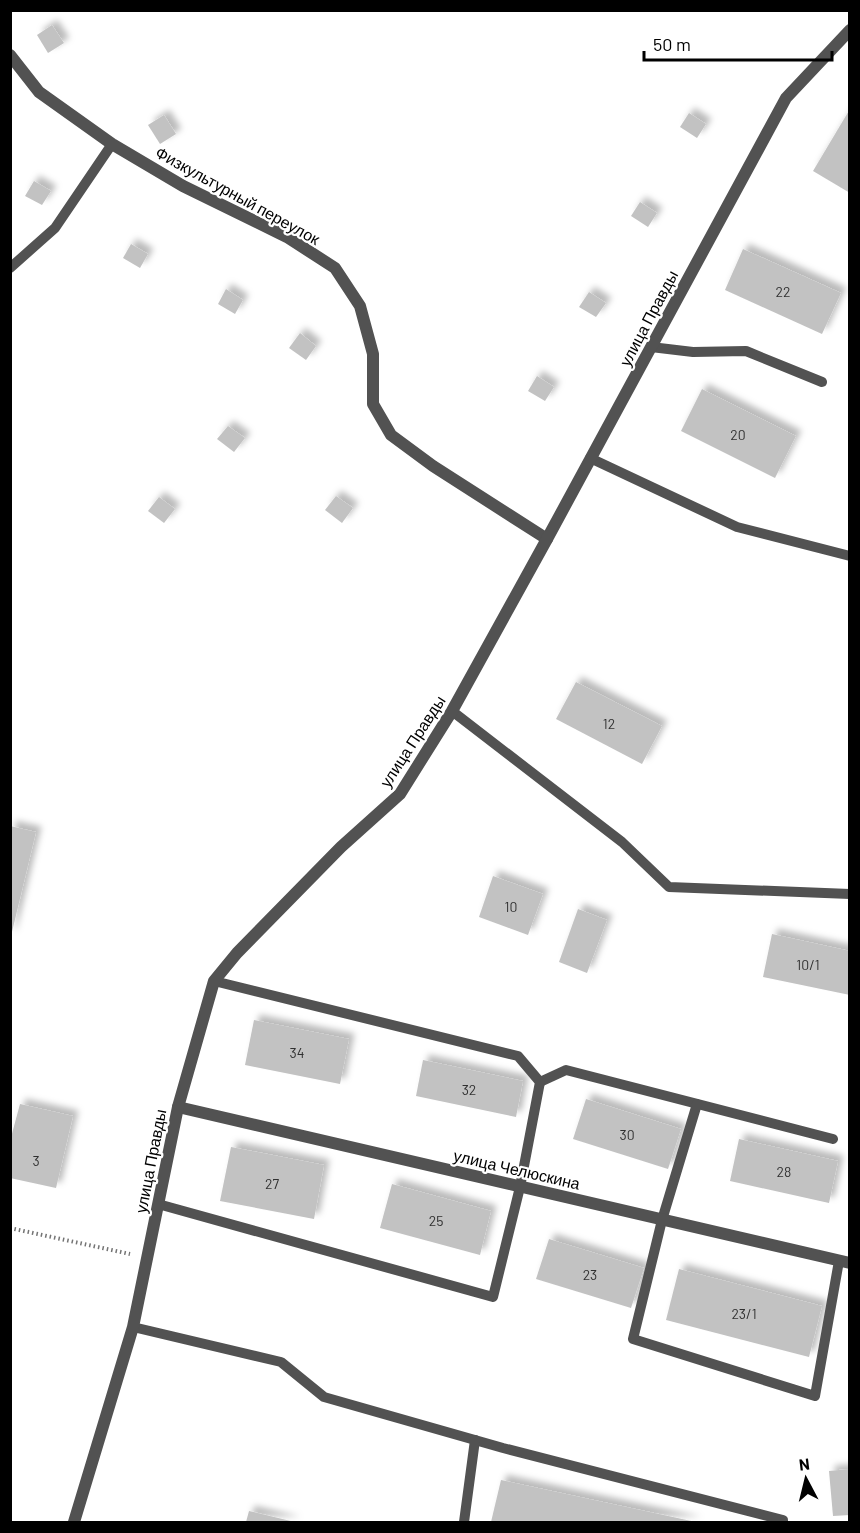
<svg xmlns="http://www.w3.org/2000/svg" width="860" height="1533" font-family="Barlow,sans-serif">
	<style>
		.building { fill: #c2c2c2; filter: url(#shadow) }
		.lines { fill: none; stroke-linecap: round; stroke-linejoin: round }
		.path { stroke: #747474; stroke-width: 4; stroke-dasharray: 1.5 3; stroke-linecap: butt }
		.service { stroke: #525252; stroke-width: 10 }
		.minor { stroke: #525252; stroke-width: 12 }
		.labels { text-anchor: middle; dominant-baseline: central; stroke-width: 4.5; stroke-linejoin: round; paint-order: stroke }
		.number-label { font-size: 14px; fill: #303030 }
		.street-label { font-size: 16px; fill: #000; stroke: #fff }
	</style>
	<defs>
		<filter id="shadow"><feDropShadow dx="5.5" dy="-5.5" stdDeviation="3" flood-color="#0004"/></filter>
	</defs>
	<rect width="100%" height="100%" fill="#fff"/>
	<g class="building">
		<polygon points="52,25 64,43 48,53 37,35"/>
		<polygon points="850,109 850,193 813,171"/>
		<polygon points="689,113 706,124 697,138 680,127"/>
		<polygon points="164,115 176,134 160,144 148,125"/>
		<polygon points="34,181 51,191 42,205 25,196"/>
		<polygon points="640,202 657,213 648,227 631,216"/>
		<polygon points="131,244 148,254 140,268 123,258"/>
		<polygon points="743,249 841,293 822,334 725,290"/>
		<polygon points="226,289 243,300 235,314 218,304"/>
		<polygon points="589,292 606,303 596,317 579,307"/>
		<polygon points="300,333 316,346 306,360 289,348"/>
		<polygon points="537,376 554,387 545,401 528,391"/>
		<polygon points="702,389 796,436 775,478 681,431"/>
		<polygon points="228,426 245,438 234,452 217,439"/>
		<polygon points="336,496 353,508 342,523 325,510"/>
		<polygon points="159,497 175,509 164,523 148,511"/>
		<polygon points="576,682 662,726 642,764 556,719"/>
		<polygon points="10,826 36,832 11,936 10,936"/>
		<polygon points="493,876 543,894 528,935 479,917"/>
		<polygon points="578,909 607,920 587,973 559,962"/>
		<polygon points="772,934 850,951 850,995 763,977"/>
		<polygon points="254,1020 349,1039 340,1084 245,1065"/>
		<polygon points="423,1060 523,1081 516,1117 416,1096"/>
		<polygon points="586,1099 681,1129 668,1169 573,1139"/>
		<polygon points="20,1104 73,1116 56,1188 10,1178 10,1141"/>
		<polygon points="739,1139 838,1161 829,1203 730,1181"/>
		<polygon points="231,1147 324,1165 314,1219 220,1201"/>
		<polygon points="392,1184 491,1211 480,1255 380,1228"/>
		<polygon points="549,1239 644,1268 631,1308 536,1279"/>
		<polygon points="679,1269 822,1306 809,1357 666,1320"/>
		<polygon points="850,1469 850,1515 833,1516 829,1471"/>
		<polygon points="501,1480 696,1522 491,1522"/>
		<polygon points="249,1511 295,1522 246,1522"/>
	</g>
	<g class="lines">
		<polyline class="path" points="10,1228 130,1254"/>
		<g class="service">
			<polyline points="10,268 55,228 112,144"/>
			<polyline points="651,347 693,352 746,351 822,382"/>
			<polyline points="590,458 737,527 850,556"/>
			<polyline points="452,711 622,842 669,887 850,894"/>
			<polyline points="540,1082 566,1070 833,1139"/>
			<polyline points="697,1104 662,1220 633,1339 815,1396 839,1261"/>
			<polyline points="158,1204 493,1297 520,1187 540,1082 518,1056 214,981"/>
			<polyline points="133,1327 281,1362 324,1397 503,1448 783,1520 783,1522"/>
			<polyline points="464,1522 475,1440"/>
		</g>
		<g class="minor">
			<polyline points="10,55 39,92 112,144 183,186 287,237 335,268 360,306 373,354 373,404 391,435 433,466 547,539"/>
			<polyline points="178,1107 850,1263"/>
			<polyline points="74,1522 133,1327 178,1107 214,981 237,953 341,847 400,794 452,711 547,539 786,98 850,30"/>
		</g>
	</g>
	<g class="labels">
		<g class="number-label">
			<text x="783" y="291">22</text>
			<text x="738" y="434">20</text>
			<text x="609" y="723">12</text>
			<text x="511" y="906">10</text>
			<text x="808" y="964">10/1</text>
			<text x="297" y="1052">34</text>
			<text x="469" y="1089">32</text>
			<text x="627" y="1134">30</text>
			<text x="36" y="1160">3</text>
			<text x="784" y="1171">28</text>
			<text x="272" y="1183">27</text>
			<text x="436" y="1220">25</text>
			<text x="590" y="1274">23</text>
			<text x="744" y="1313">23/1</text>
		</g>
		<g class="street-label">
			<text transform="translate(238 195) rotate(29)">Физкультурный переулок</text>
			<text transform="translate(648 318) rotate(-62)">улица Правды</text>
			<text transform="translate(412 741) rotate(-57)">улица Правды</text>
			<text transform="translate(150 1161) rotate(-79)">улица Правды</text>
			<text transform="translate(517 1169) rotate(13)">улица Челюскина</text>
		</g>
	</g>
	<rect width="860" height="1533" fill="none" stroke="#000000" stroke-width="24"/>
	<g transform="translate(806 1479) rotate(353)" stroke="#ffffff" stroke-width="4.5" paint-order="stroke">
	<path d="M0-4.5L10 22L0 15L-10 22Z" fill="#000000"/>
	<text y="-9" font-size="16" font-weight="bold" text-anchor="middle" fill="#000000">N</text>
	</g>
	<path d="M644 51v9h188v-9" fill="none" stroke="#000000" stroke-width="3"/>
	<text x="653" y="51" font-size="18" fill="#000000" stroke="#ffffff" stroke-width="4.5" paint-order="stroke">50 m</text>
</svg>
